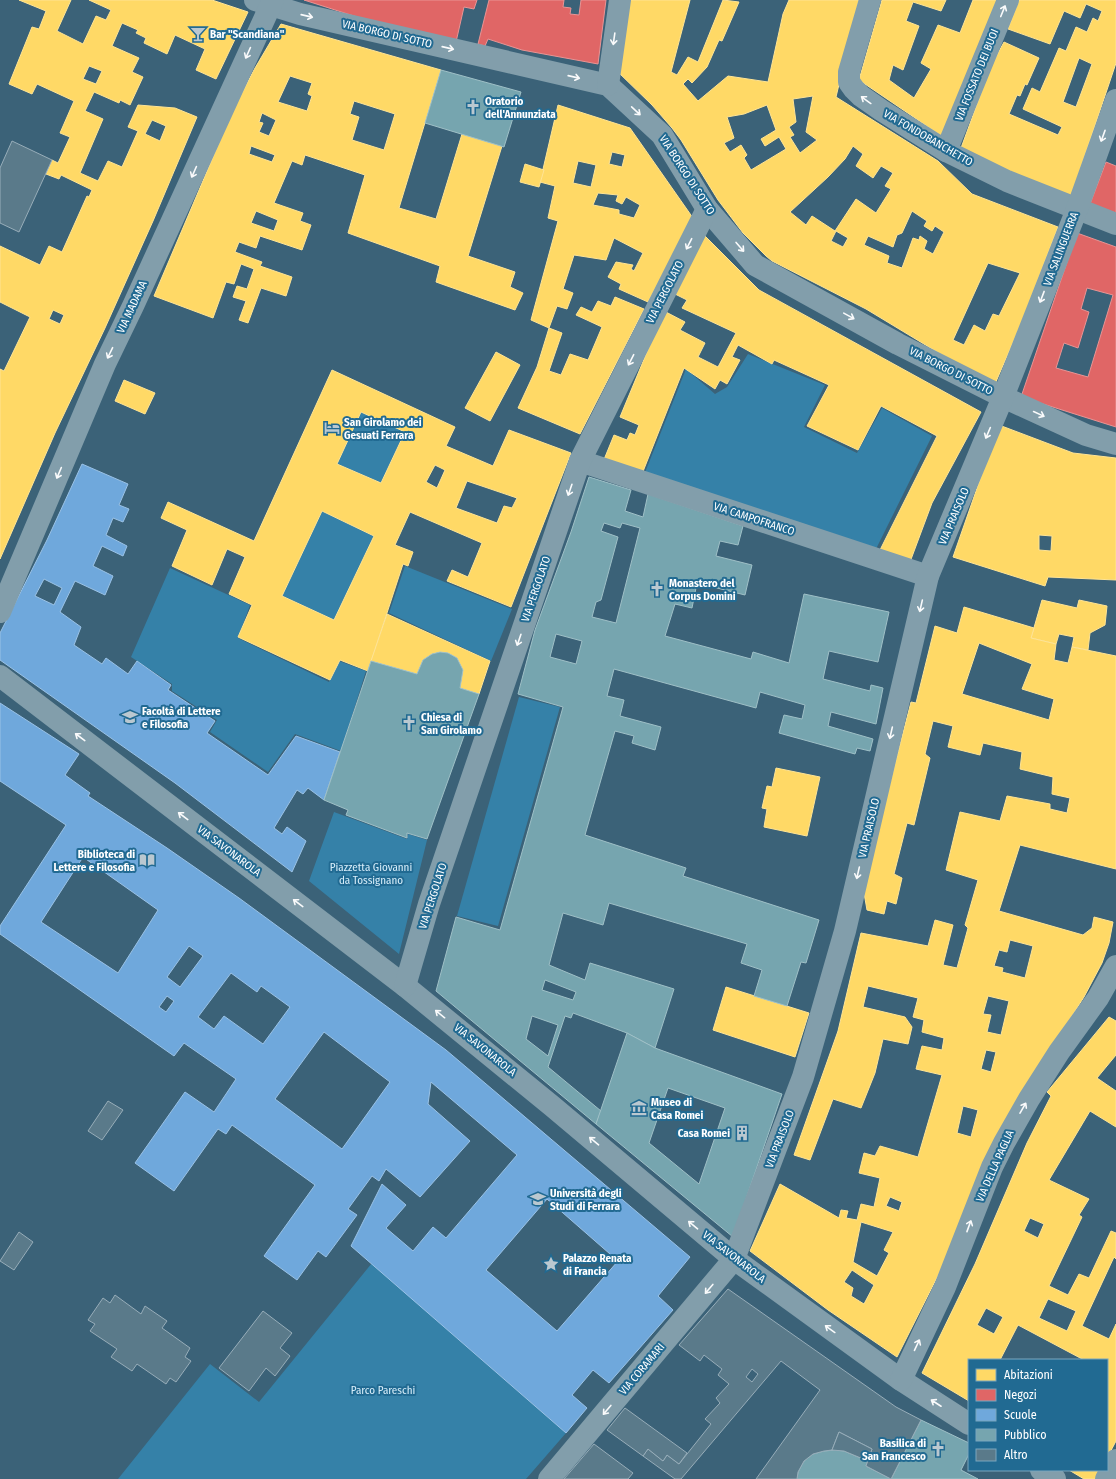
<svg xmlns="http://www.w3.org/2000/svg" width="1116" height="1479" font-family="'Fira Sans Condensed',sans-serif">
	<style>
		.green { fill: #3581a8 }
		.homes { fill: #ffd966; stroke: #ffe494; fill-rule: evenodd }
		.shops { fill: #e06666; stroke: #e99494; fill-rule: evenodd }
		.schools { fill: #6fa8dc; stroke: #9ac2e6; fill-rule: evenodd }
		.public { fill: #76a5af; stroke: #9fc0c7; fill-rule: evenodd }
		.building { fill: #5a7a8a; stroke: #97adb9; fill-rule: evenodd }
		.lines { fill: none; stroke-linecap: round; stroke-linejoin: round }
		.minor { stroke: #829eab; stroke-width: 22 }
		.oneway { stroke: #f9fafb }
		.labels { text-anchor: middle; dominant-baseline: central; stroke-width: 4; stroke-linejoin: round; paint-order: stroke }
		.poi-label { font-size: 11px; font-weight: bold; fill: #fff; stroke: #216a92; text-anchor: start }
		.street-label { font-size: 11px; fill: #fff; stroke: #216a92 }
		.park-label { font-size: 11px; fill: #d8eefa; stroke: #216a92 }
	</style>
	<rect width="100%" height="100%" fill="#3b6278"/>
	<g class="green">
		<polygon points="748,354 825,385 804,427 857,453 882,408 932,436 876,549 644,475 686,369 715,394 727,387"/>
		<polygon points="361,412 405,432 381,483 337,464"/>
		<polygon points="322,511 374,536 334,620 282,596"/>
		<polygon points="405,566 512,609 491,661 389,613"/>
		<polygon points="170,568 250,605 238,638 329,682 339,661 366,671 341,751 295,734 268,772 210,732 217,720 172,691 172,684 131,657"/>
		<polygon points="519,697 560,707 498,926 457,916"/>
		<polygon points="334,812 407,839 408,834 427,840 399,954 309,881"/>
		<polygon points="372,1263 566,1433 526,1479 118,1479 210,1364 259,1402"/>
	</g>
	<g class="homes">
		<path d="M19 0H71L57 31 83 44 96 16 106 20 111 10 89 0H212L248 12 216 79 196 70 205 49 175 35 167 54 144 43 146 38 136 33 138 30 122 23 112 46 139 58 132 72 143 77 130 105 120 100 119 103 94 92 85 111 103 119 80 173 98 181 108 161 122 167 138 131 128 127 138 105 175 108 197 117 153 221 105 328 55 433 0 559V369L4 371 30 317 0 302V246L40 265 49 246 62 252 87 196 89 197 92 190 61 175 59 179 46 174 52 160 58 163 70 137 60 133 74 101 37 84 32 94 9 84 32 27 39 29 46 11ZM89 66 102 71 96 84 83 79ZM152 120 166 126 160 141 145 134ZM53 310 64 315 60 324 49 319Z"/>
		<path d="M630 0H690L671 72 677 75 688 57 698 62 723 0 739 2 722 41 719 40 707 67 692 83 688 79 683 84 698 101 728 76 768 82 783 14 789 0H859L836 97 938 161 972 194 1058 227 1021 324 995 384 952 361 866 309 772 261 766 256 743 233 718 200 681 140 672 128 652 105 617 71ZM813 96 806 132 817 140 800 153 790 137 794 135 789 127 796 122 793 99ZM767 105 776 130 761 139 765 146 779 137 786 149 751 170 744 158 747 155 741 145 730 152 724 143 734 138 727 117 744 114ZM853 146 863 154 856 166 873 178 881 166 893 173 885 186 891 189 876 213 856 199 835 231 812 216 806 225 790 212 828 177 845 159ZM912 211 927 221 924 226 932 231 935 226 944 232 933 254 924 249 927 241 920 236 919 240 913 238 902 268 887 263 889 256 864 245 868 236 893 247 897 235 902 233ZM836 231 848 238 843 247 831 241ZM988 263 1020 273 999 316 993 314 985 331 974 325 964 345 953 340Z"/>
		<polygon points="882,0 946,0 941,11 913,2 906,21 919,26 903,70 893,65 889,80 914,98 931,69 921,63 938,25 960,33 973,0 1001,0 943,137 859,80"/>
		<path d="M1019 0H1116V63L1071 197 991 165 961 148 991 66 1004 42 1039 58 1027 85 1025 84 1020 96 1017 95 1009 114 1058 135 1062 127 1023 109 1032 88 1040 92 1059 48 1066 51 1076 27 1087 32 1093 18 1098 21 1102 11 1086 4 1080 18 1064 11 1050 44 1008 29ZM1079 58 1092 64 1076 107 1063 102Z"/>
		<path d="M281 24 441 70 399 208 436 219 462 134 502 146 468 256 515 272 510 287 523 293 515 310 436 282 440 266 348 233 365 175 305 155 302 165 292 161 274 203 303 213 300 221 311 225 302 250 260 236 256 248 239 242 235 252 262 262 260 266 292 277 286 296 261 288 248 323 239 320 246 301 233 297 237 286 247 289 254 269 241 264 234 284 226 282 213 318 154 296 233 110 255 68ZM290 76 312 83 308 94 312 96 307 111 278 102ZM354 101 395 114 384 150 352 140 359 117 350 114ZM262 113 276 120 269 136 259 132 263 123 259 122ZM251 146 275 155 272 162 249 154ZM256 211 278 220 274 231 251 223Z"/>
		<path d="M558 105 630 128 693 218 648 302 619 289 621 284 608 277 616 262 633 265 631 269 634 271 643 253 614 238 606 260 574 255 563 289 573 293 567 309 557 306 549 328 531 320 558 221 548 218 555 186 540 182ZM612 152 625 155 622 167 609 164ZM578 161 596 165 591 187 573 183ZM598 193 618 195 616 201 622 204 626 197 640 205 634 218 619 214V210L593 205Z"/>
		<polygon points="525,164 544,170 539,187 520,182"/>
		<polygon points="703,234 759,290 981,412 932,503 910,562 879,552 937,436 881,406 858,450 807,426 829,385 774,360 772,364 738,345 732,357 740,360 727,384 720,380 715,389 684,368 642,474 603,462 614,435 627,440 630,433 635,435 639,425 620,417 664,311 685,322 680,330 705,343 698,357 718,367 736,333 682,308 687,300 673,293"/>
		<polygon points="615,297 644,309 580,434 518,408 537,367 549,328 562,333 549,371 561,375 570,354 588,360 602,327 576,315 581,307 592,312 598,301 611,306"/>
		<polygon points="496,352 520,365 490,421 465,408"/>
		<path d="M332 370 455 427 446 446 493 466 509 430 571 453 511 607 447 581 452 570 468 577 482 543 410 512 395 545 413 552 408 566 403 564 368 671 340 660 330 680 238 637 252 605 229 594 245 557 227 549 212 585 172 566 187 530 161 518 168 502 254 541ZM361 412 405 432 381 483 337 464ZM435 465 445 470 437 488 426 482ZM467 481 517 498 512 508 504 506 497 523 456 508ZM322 511 374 536 334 620 282 596Z"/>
		<polygon points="124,380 155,393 145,414 115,401"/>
		<path d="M999 425 1073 453 1116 458V580L1048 577 1045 586 953 557ZM1039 535 1052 536 1051 551 1039 550Z"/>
		<polygon points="1042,600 1077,608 1079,600 1107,606 1105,625 1090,633 1088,650 1072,647 1074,637 1059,634 1056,644 1031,638"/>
		<path d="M964 607 1034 628 1031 638 1056 644 1054 660 1068 663 1072 647 1116 656V869L1020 845 999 911 1083 935 1092 928 1094 917 1113 922 1109 943 1102 963 1084 997 1056 1041 897 1357 828 1310 750 1251 780 1184 839 1218 841 1210 848 1211 846 1218 857 1220 861 1204 874 1207 880 1178 859 1173 864 1153 875 1156 880 1146 918 1157 942 1075 916 1069 922 1046 942 1050 944 1038 922 1032 924 1020 913 1017 918 998 868 986 863 1007 905 1017 912 1027 908 1044 883 1039 875 1073 861 1108 833 1099 810 1160 794 1155 838 1031 861 933 928 946 935 920 953 925 943 965 957 968 968 928 965 925 978 880 946 870 960 812 1000 821 1007 796 1050 804V809L1067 813 1070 798 1052 794 1053 777 1020 769 1022 752 983 743 980 755 948 747 953 726 933 721 925 754 930 758 914 825 907 823 894 874 902 878 896 904 887 901 884 914 867 910 864 893 881 818 911 702 916 703 935 626 957 633ZM979 643 1032 664 1022 689 1054 699 1049 720 962 694ZM1010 940 1033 946 1025 978 1002 972 1003 968 994 966 999 950 1007 952ZM988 996 1009 1001 1001 1035 987 1032 991 1015 983 1014ZM986 1050 996 1052 991 1072 981 1069ZM963 1106 978 1110 971 1137 957 1133ZM890 1197 902 1202 899 1211 886 1206ZM861 1222 893 1232 884 1250 889 1253 877 1276 853 1262ZM852 1270 874 1285 864 1304 851 1296 853 1288 844 1282Z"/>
		<polygon points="387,614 490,661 479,694 460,688 463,670 457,658 448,653 440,652 432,654 423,660 417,674 371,661"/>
		<polygon points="776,768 820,777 807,836 764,827 767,809 762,808 767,786 772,787"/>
		<polygon points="726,987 809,1013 795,1057 713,1030"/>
		<path d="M1109 1017 1116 1021V1055L1097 1078 1116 1091V1127L1090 1111 1049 1180 1089 1199 1079 1215 1082 1217 1049 1286 1068 1295 1079 1274 1089 1278 1111 1231 1116 1233V1259L1114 1257 1082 1326 1109 1339 1116 1324V1441L1107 1458V1360H1084L1018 1325 1000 1360H969V1401L922 1373 975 1264 1027 1143 1051 1096 1047 1092ZM1030 1218 1044 1224 1038 1238 1024 1231ZM1048 1299 1076 1311 1067 1331 1039 1318ZM986 1308 1003 1317 994 1334 977 1325Z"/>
		<polygon points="1069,1470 1101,1470 1096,1479 1084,1479"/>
	</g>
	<g class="shops">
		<polygon points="304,0 477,0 474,9 464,7 456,42 357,17"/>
		<polygon points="489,0 564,0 563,7 571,8 570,14 579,15 581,0 606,0 598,64 522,50 488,39 485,46 478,44"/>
		<polygon points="1106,162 1116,166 1116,213 1090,204"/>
		<path d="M1077 233 1116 247V427L1021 397ZM1087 288 1113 295 1088 377 1056 368 1064 343 1078 348 1089 312 1081 309Z"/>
	</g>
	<g class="schools">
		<path d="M82 464 128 484 119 505 129 509 123 522 113 518 106 535 127 546 123 556 102 546 93 566 113 576 105 595 75 581 60 612 81 627 74 645 102 664 106 658 128 674 137 661 171 685 168 690 215 721 207 733 268 775 296 736 340 752 324 800 308 788 303 794 297 790 274 828 282 834 287 827 306 841 292 872 175 783 0 660V633L47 540ZM44 579 62 588 54 605 35 596Z"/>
		<path d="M0 703 79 754 65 775 90 793 88 796 167 848 239 898 446 1050 690 1257 658 1296 673 1310 609 1383 593 1370 572 1395 587 1408 566 1433 351 1246 382 1184 406 1205 386 1228 413 1251 433 1227 446 1238 517 1155 431 1082 428 1104 470 1141 420 1197 386 1169 379 1181 372 1176 348 1209 357 1215 326 1257 318 1251 297 1280 264 1256 315 1185 232 1125 226 1134 218 1129 174 1191 135 1163 185 1092 214 1112 236 1079 184 1043 174 1056 0 934V926L66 825 0 781ZM83 857 158 910 118 973 41 922ZM189 946 203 956 180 987 167 977ZM231 973 257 992 261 986 290 1007 263 1044 224 1016 214 1029 198 1017ZM167 996 174 1001 166 1012 159 1007ZM324 1032 390 1082 342 1149 275 1099ZM547 1199 618 1261 557 1331 486 1270Z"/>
	</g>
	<g class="public">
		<polygon points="441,70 521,92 504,147 425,123"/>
		<path d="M589 477 631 490 625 511 643 517 648 494 743 526 738 545 720 541 716 556 752 565 745 595 697 583 692 608 675 604 665 636 751 659 753 652 789 663 804 594 889 612 878 662 829 651 823 679 870 691 871 685 883 688 876 724 831 712 828 726 873 739 870 751 857 748 855 754 779 733 784 715 802 719 805 705 760 692 756 708 614 669 607 696 624 700 620 716 661 727 655 750 632 743 634 736 615 731 585 835 686 868 683 876 819 920 806 963 801 962 787 1006 754 996 762 970 741 963 747 944 609 903 603 925 563 913 549 965 585 980 590 963 674 989 655 1048 627 1033 573 1013 571 1018 565 1016 548 1067 601 1111 596 1124 436 991 456 917 500 930 563 707 518 694 535 630 571 532ZM604 523 620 528 622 523 640 528 616 623 592 617 596 602 601 600 618 537 601 531ZM556 634 582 641 576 664 550 657ZM545 980 576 992 573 1000 542 990ZM532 1016 558 1025 548 1056 526 1039Z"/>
		<polygon points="440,652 448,653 457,658 463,670 460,688 479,694 427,839 407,833 407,838 346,815 348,810 324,800 371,661 417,674 423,660 432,654"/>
		<path d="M627 1033 655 1048 782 1094 733 1237 596 1124ZM668 1088 725 1108 699 1184 649 1143Z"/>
		<polygon points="921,1420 969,1443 969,1454 961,1470 978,1479 891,1479"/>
		<polygon points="835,1450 844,1451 868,1461 866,1466 891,1479 797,1479 798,1472 804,1461 813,1454 824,1451"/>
	</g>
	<g class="building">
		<polygon points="12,141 52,160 19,232 0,223 0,168"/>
		<polygon points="108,1101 123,1110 102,1140 88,1131"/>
		<polygon points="19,1232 33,1242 14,1270 0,1261"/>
		<path d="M728 1289 896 1407 921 1420 891 1479 866 1466 872 1449 839 1432 832 1450 824 1451 813 1454 804 1461 798 1472 797 1479H756L820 1390 781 1361 681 1479H675L643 1456 648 1449 663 1461 667 1455 679 1464 711 1424 705 1419 720 1403 716 1398 729 1384 718 1375 722 1369 704 1355 700 1361 679 1345ZM752 1369 758 1374 752 1382 746 1377Z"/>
		<polygon points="115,1295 141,1314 145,1306 167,1321 162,1328 190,1348 185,1357 191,1361 176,1382 170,1378 166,1384 137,1364 132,1371 111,1357 117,1349 90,1331 95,1324 88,1320 103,1298 110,1303"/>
		<polygon points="263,1311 292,1333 280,1348 290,1356 275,1376 266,1368 249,1391 219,1368"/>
		<polygon points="625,1408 687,1453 679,1464 667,1455 663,1461 648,1449 643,1456 607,1430"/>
		<polygon points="839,1432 872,1449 868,1461 844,1451 832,1450"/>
		<polygon points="594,1444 633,1473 628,1479 564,1479"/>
	</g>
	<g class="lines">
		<g class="minor">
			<polyline points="255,0 300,14 608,85 662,135 707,209 755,265 898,344 1003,397 1086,435 1116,444"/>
			<polyline points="870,0 849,72 849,82 854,89 861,96 881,110 946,151 1007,181 1116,224"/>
			<polyline points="608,85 620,0"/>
			<polyline points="946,151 1008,0"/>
			<polyline points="580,461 928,576"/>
			<polyline points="0,612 105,364 133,306 273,0"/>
			<polyline points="0,676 405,986 552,1106 734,1259 901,1380 969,1424"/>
			<polyline points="405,986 429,904 580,461 707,209"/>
			<polyline points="901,1380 945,1287 992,1167 1004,1143 1029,1099 1059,1052 1098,998 1116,966"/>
			<polyline points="1041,1470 1055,1479"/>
			<polyline points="549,1479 734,1259 803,1077 845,931 928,576 1003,397 1077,209 1116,100"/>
			<polyline points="1106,1479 1116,1460"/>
		</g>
	</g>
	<defs><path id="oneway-shaft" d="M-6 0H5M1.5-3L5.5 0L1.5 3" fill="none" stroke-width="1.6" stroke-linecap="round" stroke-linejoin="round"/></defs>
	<g class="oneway">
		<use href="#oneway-shaft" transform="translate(1003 11) rotate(-68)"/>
		<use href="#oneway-shaft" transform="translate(307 16) rotate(13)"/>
		<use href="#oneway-shaft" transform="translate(614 39) rotate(98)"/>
		<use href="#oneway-shaft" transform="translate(448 48) rotate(13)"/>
		<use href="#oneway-shaft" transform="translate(248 53) rotate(114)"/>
		<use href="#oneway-shaft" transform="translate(574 77) rotate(13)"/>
		<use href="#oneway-shaft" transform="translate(866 100) rotate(-144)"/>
		<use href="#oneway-shaft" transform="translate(636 111) rotate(43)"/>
		<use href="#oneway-shaft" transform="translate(1103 136) rotate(110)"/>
		<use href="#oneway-shaft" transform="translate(194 172) rotate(114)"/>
		<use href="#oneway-shaft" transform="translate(689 244) rotate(117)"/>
		<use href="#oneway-shaft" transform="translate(740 247) rotate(49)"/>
		<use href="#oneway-shaft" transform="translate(1042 297) rotate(111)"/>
		<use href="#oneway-shaft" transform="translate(849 316) rotate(29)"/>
		<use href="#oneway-shaft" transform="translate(110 353) rotate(116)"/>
		<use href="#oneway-shaft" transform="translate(631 360) rotate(117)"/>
		<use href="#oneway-shaft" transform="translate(1039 414) rotate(25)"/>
		<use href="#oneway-shaft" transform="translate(988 433) rotate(113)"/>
		<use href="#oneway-shaft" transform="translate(59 473) rotate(113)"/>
		<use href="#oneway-shaft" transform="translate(570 490) rotate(109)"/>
		<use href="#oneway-shaft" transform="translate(921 606) rotate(103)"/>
		<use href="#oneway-shaft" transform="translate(519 640) rotate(109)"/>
		<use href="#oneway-shaft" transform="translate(891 733) rotate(103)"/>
		<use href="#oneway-shaft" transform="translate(80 737) rotate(-143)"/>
		<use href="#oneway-shaft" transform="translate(183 816) rotate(-143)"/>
		<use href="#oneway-shaft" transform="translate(858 873) rotate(103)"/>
		<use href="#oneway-shaft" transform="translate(298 903) rotate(-143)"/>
		<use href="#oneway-shaft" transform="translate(440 1014) rotate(-141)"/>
		<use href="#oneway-shaft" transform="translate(1023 1108) rotate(-60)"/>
		<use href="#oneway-shaft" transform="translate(594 1141) rotate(-140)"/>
		<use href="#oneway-shaft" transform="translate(693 1225) rotate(-140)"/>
		<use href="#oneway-shaft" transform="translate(969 1226) rotate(-70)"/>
		<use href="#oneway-shaft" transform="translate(709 1289) rotate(130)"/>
		<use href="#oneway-shaft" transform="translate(830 1329) rotate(-144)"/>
		<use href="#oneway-shaft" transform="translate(917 1345) rotate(-65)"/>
		<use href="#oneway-shaft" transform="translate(936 1403) rotate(-147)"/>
		<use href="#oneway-shaft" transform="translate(607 1410) rotate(130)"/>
	</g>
	<defs>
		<symbol id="bar-bare" viewBox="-9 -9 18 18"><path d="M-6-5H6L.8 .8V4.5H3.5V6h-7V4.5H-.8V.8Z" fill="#bac8d0" stroke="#216a92" stroke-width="2.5" paint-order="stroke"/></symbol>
		<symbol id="church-bare" viewBox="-9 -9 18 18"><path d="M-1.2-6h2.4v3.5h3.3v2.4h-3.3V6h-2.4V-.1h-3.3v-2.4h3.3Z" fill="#bac8d0" stroke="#216a92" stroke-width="2.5" paint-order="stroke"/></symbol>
		<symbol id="hotel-bare" viewBox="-9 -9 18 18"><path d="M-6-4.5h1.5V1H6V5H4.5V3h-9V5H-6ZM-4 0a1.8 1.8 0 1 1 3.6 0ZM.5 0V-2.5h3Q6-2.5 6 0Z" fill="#bac8d0" stroke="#216a92" stroke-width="2.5" paint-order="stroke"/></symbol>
		<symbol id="university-bare" viewBox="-9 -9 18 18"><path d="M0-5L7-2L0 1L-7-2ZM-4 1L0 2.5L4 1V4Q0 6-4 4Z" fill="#bac8d0" stroke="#216a92" stroke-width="2.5" paint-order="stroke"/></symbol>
		<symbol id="library-bare" viewBox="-9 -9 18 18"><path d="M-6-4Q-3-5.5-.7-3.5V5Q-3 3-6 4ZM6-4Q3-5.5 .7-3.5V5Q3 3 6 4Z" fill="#bac8d0" stroke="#216a92" stroke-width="2.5" paint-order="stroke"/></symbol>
		<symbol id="museum-bare" viewBox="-9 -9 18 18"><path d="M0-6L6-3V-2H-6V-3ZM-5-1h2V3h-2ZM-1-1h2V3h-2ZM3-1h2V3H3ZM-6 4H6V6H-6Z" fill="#bac8d0" stroke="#216a92" stroke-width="2.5" paint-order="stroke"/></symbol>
		<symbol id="building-bare" viewBox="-9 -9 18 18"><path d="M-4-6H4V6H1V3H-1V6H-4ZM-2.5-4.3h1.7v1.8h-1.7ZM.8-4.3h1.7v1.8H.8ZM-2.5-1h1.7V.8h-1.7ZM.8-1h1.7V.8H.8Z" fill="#bac8d0" stroke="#216a92" stroke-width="2.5" paint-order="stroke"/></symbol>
		<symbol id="sight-bare" viewBox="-9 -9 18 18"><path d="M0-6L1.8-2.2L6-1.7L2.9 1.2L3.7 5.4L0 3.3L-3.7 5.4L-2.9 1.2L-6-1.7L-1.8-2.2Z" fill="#bac8d0" stroke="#216a92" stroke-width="2.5" paint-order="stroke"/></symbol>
	</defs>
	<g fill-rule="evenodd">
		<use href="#bar-bare" x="187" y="23" width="22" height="22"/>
		<use href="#church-bare" x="462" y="96" width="22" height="22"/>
		<use href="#hotel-bare" x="321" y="417" width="22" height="22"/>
		<use href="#church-bare" x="646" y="578" width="22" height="22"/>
		<use href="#university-bare" x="119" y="706" width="22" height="22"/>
		<use href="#church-bare" x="398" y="712" width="22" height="22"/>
		<use href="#library-bare" x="136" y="849" width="22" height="22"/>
		<use href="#museum-bare" x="628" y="1097" width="22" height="22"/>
		<use href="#building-bare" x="731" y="1122" width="22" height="22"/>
		<use href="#university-bare" x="527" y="1188" width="22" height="22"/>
		<use href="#sight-bare" x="540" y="1253" width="22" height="22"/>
		<use href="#church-bare" x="927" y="1438" width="22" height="22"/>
	</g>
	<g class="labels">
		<g class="poi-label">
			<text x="210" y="34">Bar "Scandiana"</text>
			<text x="485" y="101">Oratorio<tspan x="485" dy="13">dell'Annunziata</tspan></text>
			<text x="344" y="422">San Girolamo dei<tspan x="344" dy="13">Gesuati Ferrara</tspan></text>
			<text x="669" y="583">Monastero del<tspan x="669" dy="13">Corpus Domini</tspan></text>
			<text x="142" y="711">Facoltà di Lettere<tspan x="142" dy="13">e Filosofia</tspan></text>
			<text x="421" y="717">Chiesa di<tspan x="421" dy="13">San Girolamo</tspan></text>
			<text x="135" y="854" text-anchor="end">Biblioteca di<tspan x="135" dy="13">Lettere e Filosofia</tspan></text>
			<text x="651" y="1102">Museo di<tspan x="651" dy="13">Casa Romei</tspan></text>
			<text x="730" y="1133" text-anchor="end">Casa Romei</text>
			<text x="550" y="1193">Università degli<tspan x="550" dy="13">Studi di Ferrara</tspan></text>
			<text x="563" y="1258">Palazzo Renata<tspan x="563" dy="13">di Francia</tspan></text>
			<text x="926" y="1443" text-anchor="end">Basilica di<tspan x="926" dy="13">San Francesco</tspan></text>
		</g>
		<g class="street-label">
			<text transform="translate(387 34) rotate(13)">VIA BORGO DI SOTTO</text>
			<text transform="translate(977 75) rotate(-68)">VIA FOSSATO DEI BUOI</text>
			<text transform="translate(928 138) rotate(30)">VIA FONDOBANCHETTO</text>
			<text transform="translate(687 175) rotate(57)">VIA BORGO DI SOTTO</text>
			<text transform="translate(1061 249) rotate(-69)">VIA SALINGUERRA</text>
			<text transform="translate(665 292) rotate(-63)">VIA PERGOLATO</text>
			<text transform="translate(132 307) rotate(-65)">VIA MADAMA</text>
			<text transform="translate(951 371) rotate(27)">VIA BORGO DI SOTTO</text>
			<text transform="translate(954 516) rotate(-67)">VIA PRAISOLO</text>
			<text transform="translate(754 519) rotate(18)">VIA CAMPOFRANCO</text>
			<text transform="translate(536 589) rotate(-71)">VIA PERGOLATO</text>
			<text transform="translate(869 828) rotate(-77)">VIA PRAISOLO</text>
			<text transform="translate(229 851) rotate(37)">VIA SAVONAROLA</text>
			<text transform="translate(433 896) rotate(-72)">VIA PERGOLATO</text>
			<text transform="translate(485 1050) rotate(39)">VIA SAVONAROLA</text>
			<text transform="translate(780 1139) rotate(-69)">VIA PRAISOLO</text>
			<text transform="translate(995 1166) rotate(-66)">VIA DELLA PAGLIA</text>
			<text transform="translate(734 1257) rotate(38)">VIA SAVONAROLA</text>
			<text transform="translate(642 1369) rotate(-50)">VIA CORAMARI</text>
		</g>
		<g class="park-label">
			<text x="371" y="867">Piazzetta Giovanni<tspan x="371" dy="13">da Tossignano</tspan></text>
			<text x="383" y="1390">Parco Pareschi</text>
		</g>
	</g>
	<rect x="968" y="1359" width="140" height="112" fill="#216a92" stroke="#7aa6be"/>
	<rect x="976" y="1369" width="20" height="12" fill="#ffd966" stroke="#7aa6be"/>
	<text x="1004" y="1379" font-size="12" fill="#ffffff">Abitazioni</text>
	<rect x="976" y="1389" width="20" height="12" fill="#e06666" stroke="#7aa6be"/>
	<text x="1004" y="1399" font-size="12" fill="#ffffff">Negozi</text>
	<rect x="976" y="1409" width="20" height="12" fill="#6fa8dc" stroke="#7aa6be"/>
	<text x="1004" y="1419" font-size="12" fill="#ffffff">Scuole</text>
	<rect x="976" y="1429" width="20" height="12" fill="#76a5af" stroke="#7aa6be"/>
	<text x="1004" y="1439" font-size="12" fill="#ffffff">Pubblico</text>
	<rect x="976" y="1449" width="20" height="12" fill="#5a7a8a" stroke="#7aa6be"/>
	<text x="1004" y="1459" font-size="12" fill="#ffffff">Altro</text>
</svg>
